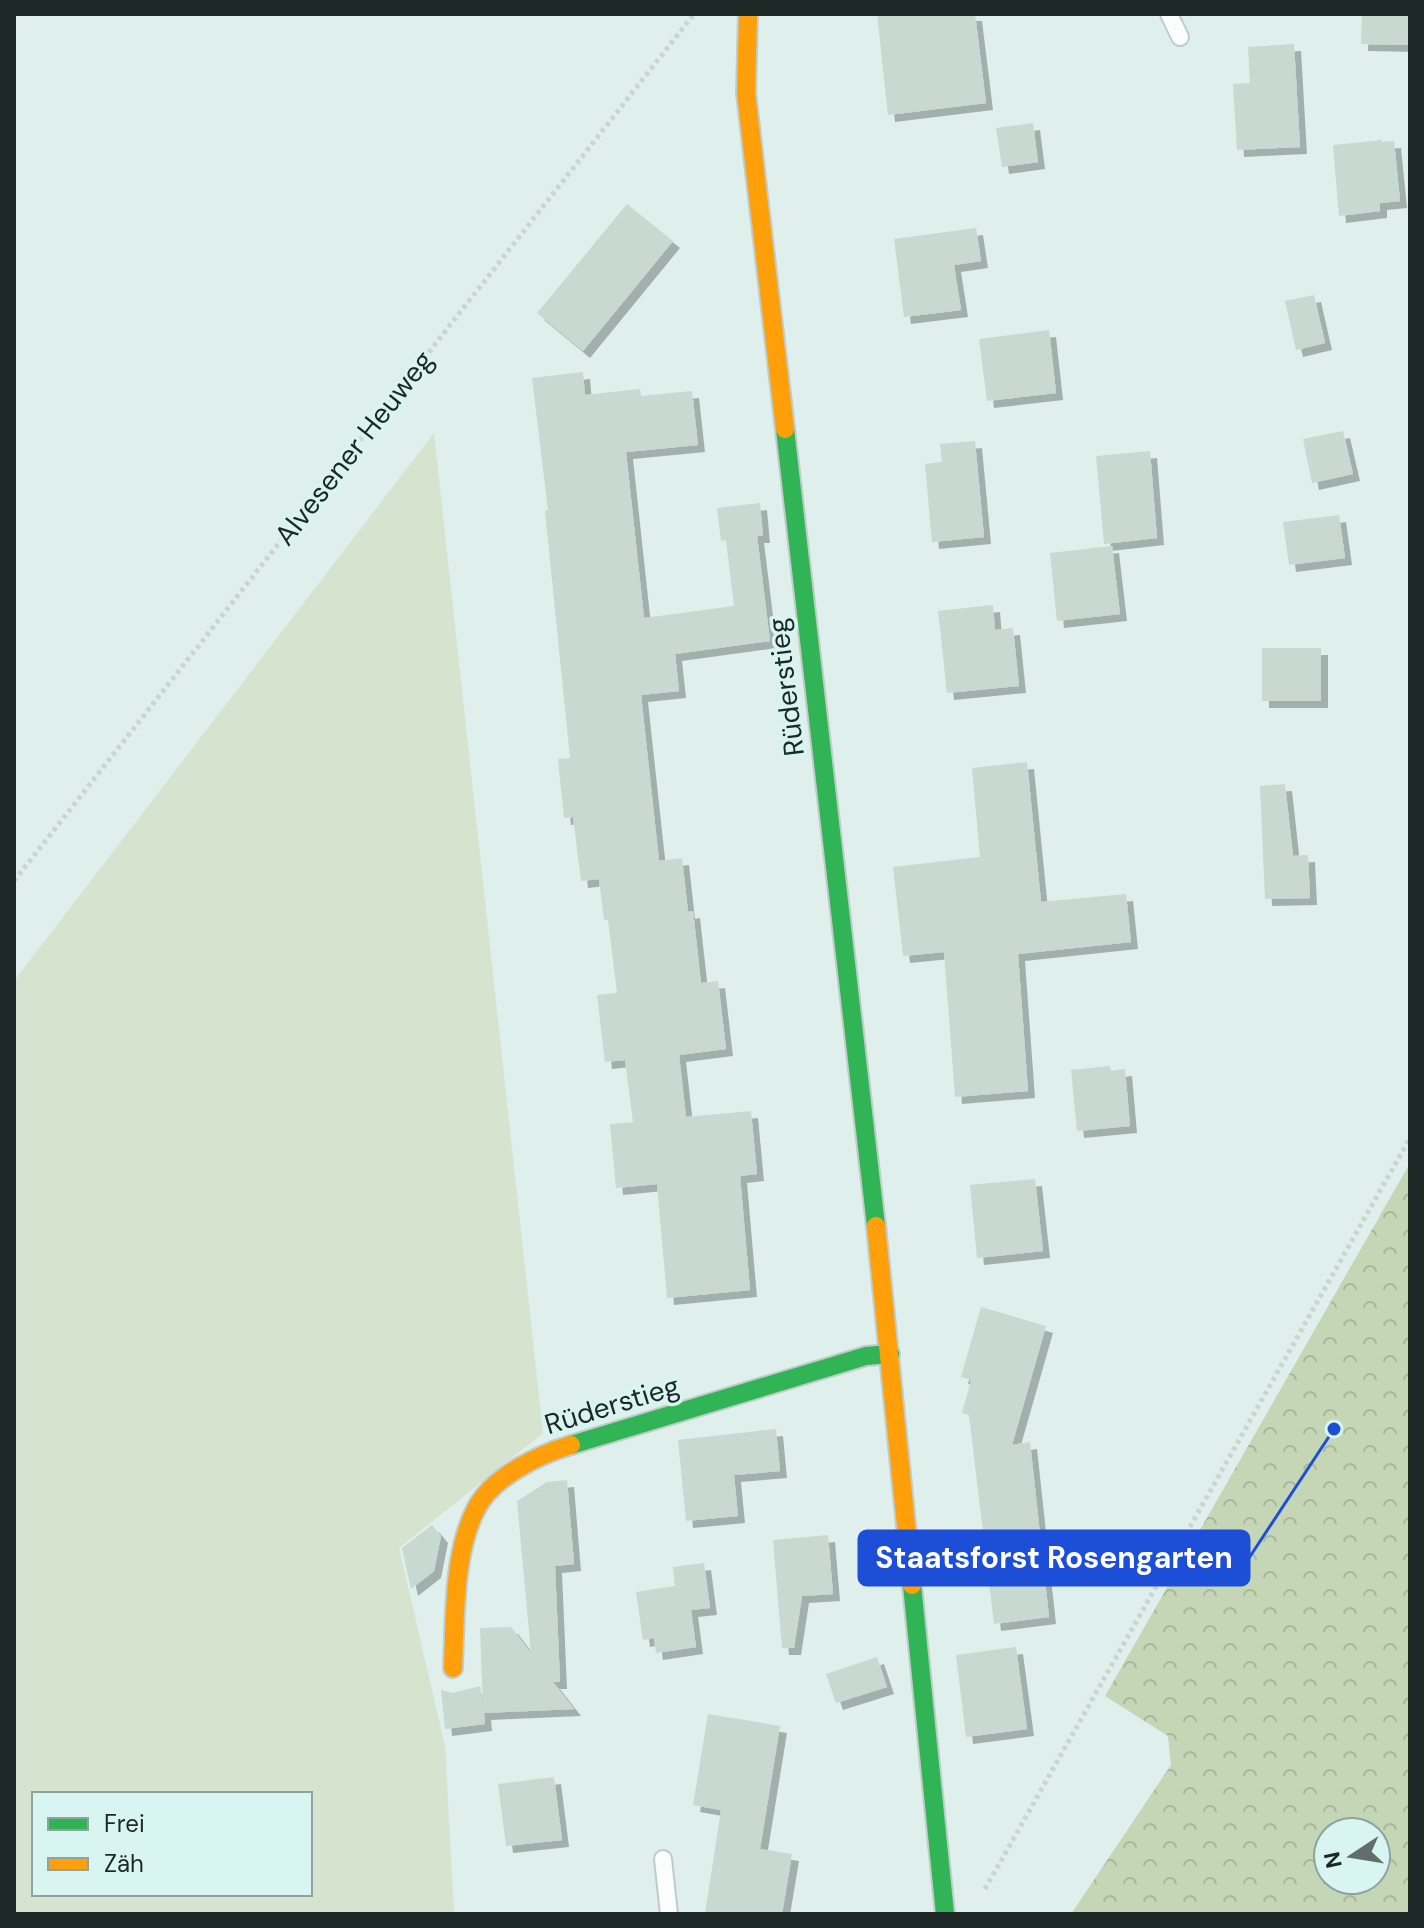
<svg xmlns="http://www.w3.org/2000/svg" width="1424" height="1928" font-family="'DM Sans',sans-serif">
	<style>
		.green { fill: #d6e3cf; fill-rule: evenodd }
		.forest { fill: url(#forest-crowns); fill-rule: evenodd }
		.building { fill: #c8d9d1; filter: url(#shadow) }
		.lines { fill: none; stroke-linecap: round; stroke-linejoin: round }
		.lane-casing { stroke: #bfccca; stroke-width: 20 }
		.fast-casing { stroke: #bfccca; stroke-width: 22 }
		.slow-casing { stroke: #bfccca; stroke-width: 22 }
		.path { stroke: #ced3d2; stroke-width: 5; stroke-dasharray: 4 4; stroke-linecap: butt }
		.lane { stroke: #fafdfc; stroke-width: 16 }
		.fast { stroke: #30b455; stroke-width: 18 }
		.slow { stroke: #ff9f0a; stroke-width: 18 }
		.labels { text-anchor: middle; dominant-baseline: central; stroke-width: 7; stroke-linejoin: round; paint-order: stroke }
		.street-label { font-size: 28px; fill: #1d2826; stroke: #d8f5f1 }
		.leader { fill: none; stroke: #1d4ed8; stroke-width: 3 }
		.callout-dot { fill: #1d4ed8; stroke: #d8f5f1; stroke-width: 3 }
		.callout { fill: #1d4ed8; stroke: #1d4ed8; stroke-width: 3 }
		.callout-label { font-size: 30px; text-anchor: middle; font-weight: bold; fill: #fff }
	</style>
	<defs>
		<pattern id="forest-crowns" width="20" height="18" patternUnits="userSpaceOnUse" patternTransform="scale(2)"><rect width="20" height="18" fill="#c5d6b7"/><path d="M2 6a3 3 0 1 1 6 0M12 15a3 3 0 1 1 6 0" fill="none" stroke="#a9b89d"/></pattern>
		<filter id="shadow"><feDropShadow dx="7" dy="7" stdDeviation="0" flood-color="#0004"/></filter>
	</defs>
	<rect width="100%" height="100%" fill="#deefec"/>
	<path class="green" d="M434 433 543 1433 399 1548 445 1746 454 1914H14V981ZM34 1794H310V1894H34Z"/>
	<path class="forest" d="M1410 1163V1914H1071L1171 1765 1168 1736 1105 1696ZM1328 1832H1376V1880H1328Z"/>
	<g class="building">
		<polygon points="877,14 975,14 986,103 888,115"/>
		<polygon points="1362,14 1410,14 1410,45 1361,44"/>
		<polygon points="1294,44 1300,147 1237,150 1233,84 1250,83 1248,47"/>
		<polygon points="1033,123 1038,162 1002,167 996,128"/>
		<polygon points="1382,140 1382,142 1394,141 1400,201 1380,203 1380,211 1339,216 1333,145"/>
		<polygon points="627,204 673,241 583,351 537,313"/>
		<polygon points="976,228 981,261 954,265 961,310 904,317 894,239"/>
		<polygon points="1314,295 1325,343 1296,350 1285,301"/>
		<polygon points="1049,330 1056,393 987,401 979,339"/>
		<polygon points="583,372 585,395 640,389 641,396 692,391 698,445 626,452 644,618 734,606 726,540 721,541 717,508 760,503 763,536 757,536 770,641 675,654 679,691 641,695 659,861 682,858 688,912 693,911 701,983 718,981 726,1049 679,1055 686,1117 751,1111 757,1174 740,1176 750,1290 667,1298 657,1184 616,1188 610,1124 633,1122 625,1060 605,1062 597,995 617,993 608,920 604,920 599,879 581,881 573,817 564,818 558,759 570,758 545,511 548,510 532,378"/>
		<polygon points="1343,431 1353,474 1312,483 1303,439"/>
		<polygon points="975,441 984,537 932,542 925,464 942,462 940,444"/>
		<polygon points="1150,451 1157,538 1104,544 1096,456"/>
		<polygon points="1339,515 1345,558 1289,565 1283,522"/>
		<polygon points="1112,546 1120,614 1057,621 1050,553"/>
		<polygon points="993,605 995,630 1013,628 1019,686 947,693 938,611"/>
		<rect x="1262" y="648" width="59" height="53"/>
		<polygon points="1027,762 1041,902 1126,894 1131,942 1018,954 1028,1091 955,1097 944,952 903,956 893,867 980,857 972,768"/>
		<polygon points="1285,784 1293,856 1308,855 1310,898 1265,899 1260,786"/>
		<polygon points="1110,1066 1111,1071 1125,1069 1130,1126 1077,1131 1071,1070"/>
		<polygon points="1035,1179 1043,1251 977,1258 970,1185"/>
		<polygon points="981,1307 1046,1326 1012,1445 1030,1442 1049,1617 994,1624 969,1415 962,1413 971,1380 961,1377"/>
		<polygon points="776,1429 780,1471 734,1475 738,1516 686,1521 678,1440"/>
		<polygon points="567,1480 574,1564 555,1566 560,1682 553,1682 574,1709 484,1713 485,1724 445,1729 441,1690 453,1693 480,1686 483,1704 480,1628 511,1627 531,1653 517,1501 547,1482"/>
		<polygon points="432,1525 441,1536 434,1571 411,1589 402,1548"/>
		<polygon points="828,1535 833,1594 802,1596 794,1648 782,1648 773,1540"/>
		<polygon points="704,1563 710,1608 691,1610 696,1647 656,1653 654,1638 643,1640 636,1592 675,1586 673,1567"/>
		<polygon points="1016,1647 1027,1729 966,1737 956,1655"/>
		<polygon points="877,1657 887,1687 836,1703 826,1674"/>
		<polygon points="708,1714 780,1726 760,1849 792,1854 782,1914 705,1914 721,1810 693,1805"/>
		<polygon points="554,1777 562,1840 506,1846 498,1784"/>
	</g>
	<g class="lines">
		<defs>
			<g id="lane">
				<polyline points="1169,14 1180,37"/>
				<polyline points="663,1859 669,1914"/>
			</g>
			<g id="fast">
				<polyline points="785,429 876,1226"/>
				<polyline points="571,1445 866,1356 890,1354"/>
				<polyline points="912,1585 945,1914"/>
			</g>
			<g id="slow">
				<polyline points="748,14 746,93 785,429"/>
				<polyline points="876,1226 912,1585"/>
				<path d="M453 1668C455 1620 453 1553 476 1509 492 1477 538 1455 571 1445"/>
			</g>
		</defs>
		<use href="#lane" class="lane-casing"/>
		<use href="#fast" class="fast-casing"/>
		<use href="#slow" class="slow-casing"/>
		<g class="path">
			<polyline points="14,881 694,14"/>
			<polyline points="985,1889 1410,1138"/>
		</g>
		<use href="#lane" class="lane"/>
		<use href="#fast" class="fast"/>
		<use href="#slow" class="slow"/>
	</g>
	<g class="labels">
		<g class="street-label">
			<text transform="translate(354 448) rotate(-52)">Alvesener Heuweg</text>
			<text transform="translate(786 687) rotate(-97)">Rüderstieg</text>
			<text transform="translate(612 1405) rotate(-17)">Rüderstieg</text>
		</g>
	</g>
	<path class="leader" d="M1334 1429L1249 1558"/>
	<circle class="callout-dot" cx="1334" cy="1429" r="8"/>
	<rect class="callout" x="859" y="1531" width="390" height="54" rx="8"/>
	<g class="callout-label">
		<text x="1054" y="1568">Staatsforst Rosengarten</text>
	</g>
	<rect width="1424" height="1928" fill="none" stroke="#1d2826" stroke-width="32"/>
	<rect x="32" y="1792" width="280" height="104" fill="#d8f5f1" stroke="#8da3a0" stroke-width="2"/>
	<rect x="48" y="1818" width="40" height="12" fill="#30b455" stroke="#8da3a0" stroke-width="2"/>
	<text x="104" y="1832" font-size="24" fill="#1d2826">Frei</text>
	<rect x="48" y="1858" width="40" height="12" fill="#ff9f0a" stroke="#8da3a0" stroke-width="2"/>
	<text x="104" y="1872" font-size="24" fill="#1d2826">Zäh</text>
	<g transform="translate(1352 1856) rotate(258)"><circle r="38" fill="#d8f5f1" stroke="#8da3a0" stroke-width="2"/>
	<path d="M0-6L14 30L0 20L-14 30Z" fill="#616e6b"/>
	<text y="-12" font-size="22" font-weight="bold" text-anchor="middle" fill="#1d2826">N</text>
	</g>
</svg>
